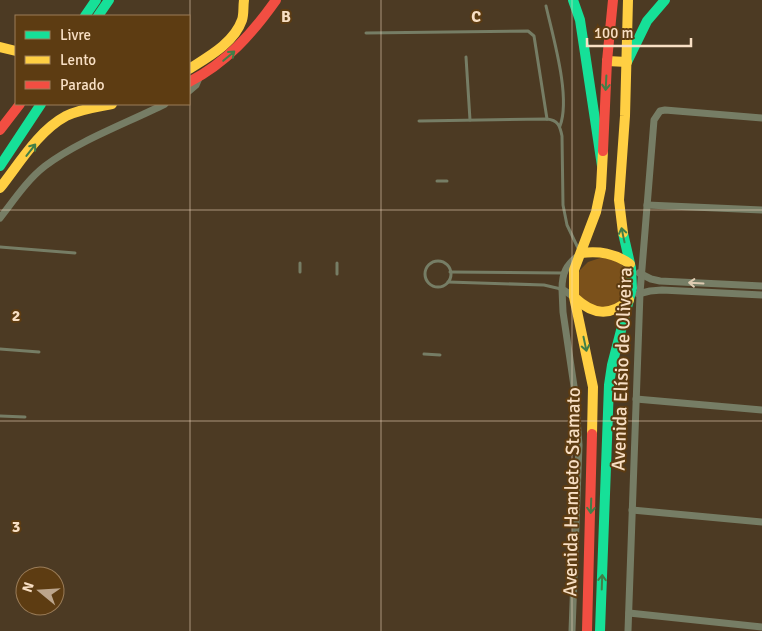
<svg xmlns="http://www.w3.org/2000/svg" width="762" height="631" font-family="Signika,sans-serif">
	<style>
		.grass { fill: #7b511b }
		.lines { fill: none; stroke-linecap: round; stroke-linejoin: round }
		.lane { stroke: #767d65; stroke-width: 3 }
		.street { stroke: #767d65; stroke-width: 7 }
		.fast { stroke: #16e098; stroke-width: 10 }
		.slow { stroke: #ffcf43; stroke-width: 10 }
		.jam { stroke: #f24e42; stroke-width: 10 }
		.oneway { stroke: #417e48 }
		.oneway2 { stroke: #decbb1 }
		.grid { fill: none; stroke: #f8dfc4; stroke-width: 1; stroke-opacity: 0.55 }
		.labels { text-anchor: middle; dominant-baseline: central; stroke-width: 4; stroke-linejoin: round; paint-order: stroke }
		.street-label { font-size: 19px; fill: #f8dfc4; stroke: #5d3c12 }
		.grid-label { font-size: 16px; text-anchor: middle; font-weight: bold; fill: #f8dfc4; stroke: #5d3c12; stroke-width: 4; stroke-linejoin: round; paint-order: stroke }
	</style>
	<rect width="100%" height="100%" fill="#4c3a23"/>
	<path class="grass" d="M603 257C612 258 627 265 629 275 630 282 626 292 625 300L604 311 594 309 579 296 578 291V275L580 270 588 262Z"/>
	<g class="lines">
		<g class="lane">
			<path d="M546 6C553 37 571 97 560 126"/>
			<polyline points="366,33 528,31 534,36 547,119"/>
			<polyline points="466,57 470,120"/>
			<path d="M419 121 547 119C558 120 560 126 562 136L563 205 567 225 578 248"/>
			<polyline points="437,181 447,181"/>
			<polyline points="0,247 75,253"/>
			<circle cx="438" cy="274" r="13"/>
			<polyline points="300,263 300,272"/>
			<polyline points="450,272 563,273"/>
			<polyline points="337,274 337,263"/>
			<polyline points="448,282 544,285 561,289"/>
			<polyline points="0,349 39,352"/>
			<polyline points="424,354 440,355"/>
			<polyline points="0,416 25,417"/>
		</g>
		<g class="street">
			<polyline points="189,91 196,85 199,78"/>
			<polyline points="647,205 762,210"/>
			<path d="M0 218C14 200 27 180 45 166 78 141 127 123 165 104"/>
			<polyline points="639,273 651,279 660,281 762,286"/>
			<polyline points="562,289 563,312 575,393 579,445 572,631"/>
			<polyline points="638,294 650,291 662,290 762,295"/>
			<path d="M574 297 562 289C562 273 566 265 579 255"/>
			<polyline points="636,399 762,410"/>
			<polyline points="632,510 762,522"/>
			<polyline points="629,613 762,627"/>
			<polyline points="628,631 640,293 654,120 660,111 665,110 762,118"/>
		</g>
		<g class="fast">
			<polyline points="573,0 580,20 602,166"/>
			<polyline points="85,16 96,0"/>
			<polyline points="98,16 109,0"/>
			<polyline points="627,62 647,21 665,0"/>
			<polyline points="0,166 41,104"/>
			<polyline points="600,631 609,385 612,365 632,288 631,268 623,233"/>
		</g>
		<g class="slow">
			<polyline points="0,47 16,51"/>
			<polyline points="607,61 627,62"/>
			<path d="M189 69C208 57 234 43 242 20 244 14 243 7 244 0"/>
			<path d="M0 188C19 164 38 131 66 116 80 109 97 107 112 104"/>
			<polyline points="623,233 619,200 625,116 628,0"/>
			<path d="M581 253C600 251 614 253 630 264"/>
			<path d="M575 298C593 315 610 317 629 300"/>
			<polyline points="592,434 593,387 574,297 574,270 596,212 601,188 603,151"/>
		</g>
		<g class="jam">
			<path d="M189 82C226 63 252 34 276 0"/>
			<polyline points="0,130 20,104"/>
			<polyline points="603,151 607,61 613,0"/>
			<polyline points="587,631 592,434"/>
		</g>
	</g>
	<defs><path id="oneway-shaft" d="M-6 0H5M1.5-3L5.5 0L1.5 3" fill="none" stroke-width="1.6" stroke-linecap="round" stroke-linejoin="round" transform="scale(1.25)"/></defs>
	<g class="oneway">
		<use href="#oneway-shaft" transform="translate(229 56) rotate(-40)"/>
		<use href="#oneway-shaft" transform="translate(606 83) rotate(93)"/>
		<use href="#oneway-shaft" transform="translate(31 150) rotate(-52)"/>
		<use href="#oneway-shaft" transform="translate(623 235) rotate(-102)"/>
		<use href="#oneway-shaft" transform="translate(585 344) rotate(78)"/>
		<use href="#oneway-shaft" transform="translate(591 506) rotate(92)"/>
		<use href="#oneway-shaft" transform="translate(602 582) rotate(-88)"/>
	</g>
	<use class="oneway2" href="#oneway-shaft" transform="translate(696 283) rotate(-177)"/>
	<path class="grid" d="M190 0V631M381 0V631M572 0V631M0 210H762M0 421H762"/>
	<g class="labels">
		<g class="street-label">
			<text transform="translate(622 369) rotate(-88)">Avenida Elísio de Oliveira</text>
			<text transform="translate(572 492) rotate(-89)">Avenida Hamleto Stamato</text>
		</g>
	</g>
	<g class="grid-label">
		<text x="286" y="22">B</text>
		<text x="476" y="22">C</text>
		<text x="16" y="321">2</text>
		<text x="16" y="532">3</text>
	</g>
	<rect x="15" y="15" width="175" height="90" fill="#5d3c12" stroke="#9b7d59"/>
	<rect x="25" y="31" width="25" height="8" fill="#16e098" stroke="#9b7d59"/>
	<text x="60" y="40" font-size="15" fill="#f8dfc4">Livre</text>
	<rect x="25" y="56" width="25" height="8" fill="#ffcf43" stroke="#9b7d59"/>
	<text x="60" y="65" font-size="15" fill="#f8dfc4">Lento</text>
	<rect x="25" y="81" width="25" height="8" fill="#f24e42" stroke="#9b7d59"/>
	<text x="60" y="90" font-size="15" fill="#f8dfc4">Parado</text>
	<g transform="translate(40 591) rotate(288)"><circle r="24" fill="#5d3c12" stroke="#9b7d59"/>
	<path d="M0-4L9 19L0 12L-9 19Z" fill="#bca58c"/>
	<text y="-8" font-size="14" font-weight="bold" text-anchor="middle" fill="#f8dfc4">N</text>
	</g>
	<path d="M587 38v8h104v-8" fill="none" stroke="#f8dfc4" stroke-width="2.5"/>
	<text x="594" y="38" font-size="15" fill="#f8dfc4" stroke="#5d3c12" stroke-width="4" paint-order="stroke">100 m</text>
</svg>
